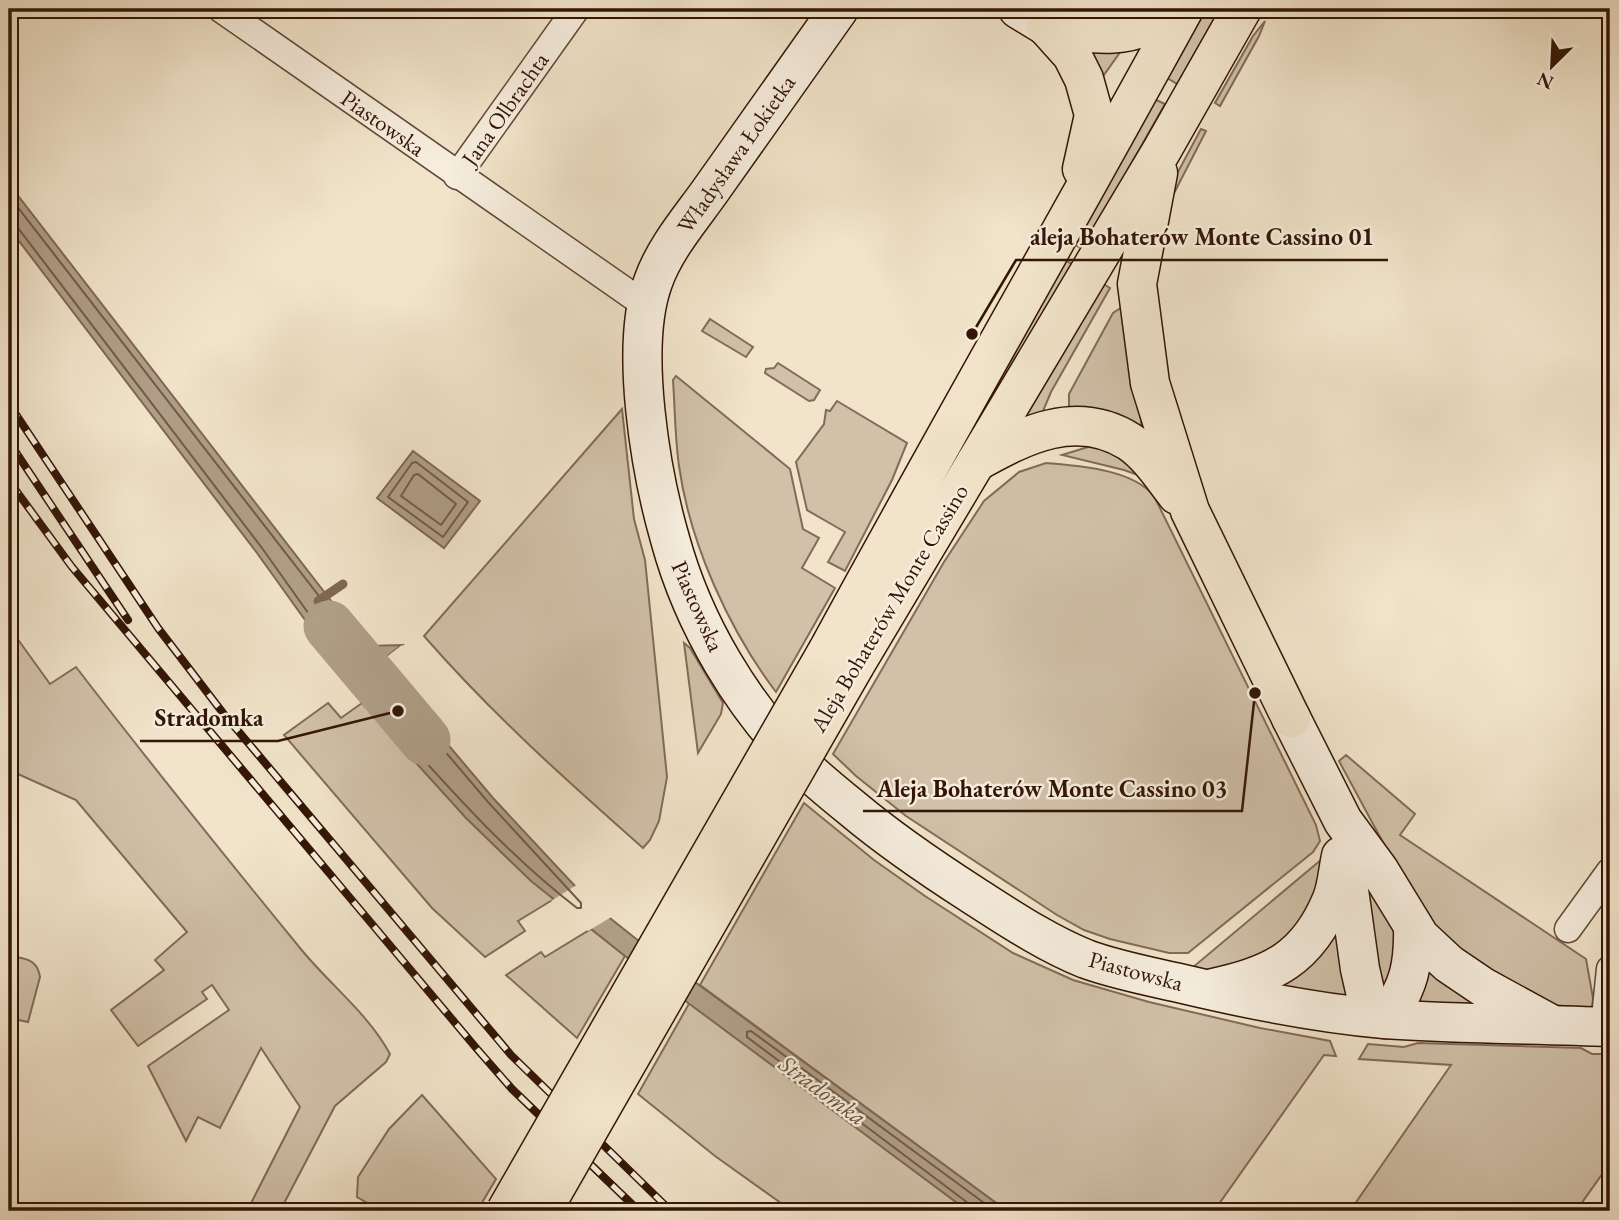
<svg xmlns="http://www.w3.org/2000/svg" width="1619" height="1220" font-family="'EB Garamond',serif">
	<style>
		.green { fill: #d1c1a9; stroke: #826b58; stroke-width: 2 }
		.water { fill: #b09e87; stroke: #7e6753; stroke-width: 2 }
		.pier { fill: #f1e4ca }
		.lines { fill: none; stroke-linecap: round; stroke-linejoin: round }
		.shore { stroke: #725a46; stroke-width: 2 }
		.stream { stroke: #7e6753; stroke-width: 9 }
		.river { stroke: #b09e87; stroke-width: 51 }
		.street-casing { stroke: #624937; stroke-width: 29 }
		.secondary-casing { stroke: #331506; stroke-width: 41 }
		.primary-casing { stroke: #331506; stroke-width: 41 }
		.street { stroke: #f6eddd; stroke-width: 26 }
		.secondary { stroke: #f6eddd; stroke-width: 38 }
		.primary { stroke: #f1e4ca; stroke-width: 38 }
		.rail-casing { stroke: #331506; stroke-width: 8 }
		.rail { stroke: #f6eddd; stroke-width: 5; stroke-dasharray: 16; stroke-linecap: butt }
		.primary-bridge-casing { stroke: #331506; stroke-width: 41; stroke-linecap: butt }
		.primary-bridge { stroke: #f1e4ca; stroke-width: 38 }
		.labels { text-anchor: middle; dominant-baseline: central; stroke-width: 5; stroke-linejoin: round; paint-order: stroke }
		.street-label { font-size: 23px; fill: #331506; stroke: #f6eddd }
		.water-label { font-size: 24px; font-style: italic; fill: #654c3a; stroke: #f6eddd }
		.leader { fill: none; stroke: #331506; stroke-width: 2.5 }
		.callout-dot { fill: #331506; stroke: #f6eddd; stroke-width: 2.5 }
		.callout-label { font-size: 24px; text-anchor: middle; font-weight: bold; fill: #331506; stroke: #f6eddd; stroke-width: 5; stroke-linejoin: round; paint-order: stroke }
	</style>
	<rect width="100%" height="100%" fill="#f1e4ca"/>
	<filter id="stains"><feTurbulence type="fractalNoise" baseFrequency=".00286" numOctaves="4"/><feColorMatrix values="0 0 0 0 .2 0 0 0 0 .09 0 0 0 0 .02 0 0 0 .5 -.17"/></filter>
	<radialGradient id="worn" r=".72"><stop offset=".6" stop-color="#630" stop-opacity="0"/><stop offset="1" stop-color="#630" stop-opacity=".3"/></radialGradient>
	<g class="green">
		<polygon points="1206,9 1221,9 1179,85 1167,78"/>
		<polygon points="1265,21 1259,36 1220,106 1215,103 1253,36"/>
		<polygon points="1081,42 1121,51 1101,79"/>
		<polygon points="1154,99 1165,104 1083,249 1071,243"/>
		<polygon points="1201,129 1206,131 1169,203 1172,183"/>
		<polygon points="1062,258 1073,265 938,485"/>
		<polygon points="1100,282 1110,288 1051,392 1041,416 1021,422"/>
		<polygon points="1124,306 1141,420 1141,426 1069,412 1069,394 1113,313"/>
		<polygon points="710,319 753,347 746,357 702,331"/>
		<polygon points="778,363 820,390 814,400 809,401 765,373 766,369 774,368"/>
		<path d="M676 376 790 469 803 529 819 538 802 568 835 588 776 692C729 630 690 544 679 466 675 438 675 409 673 380Z"/>
		<polygon points="837,401 907,443 892,480 845,571 828,562 845,532 807,510 796,462 824,424 826,410 830,411"/>
		<path d="M622 409 634 519 645 560 667 777 659 821 650 840 643 848C565 779 493 715 424 636Z"/>
		<polygon points="1101,443 1119,450 1141,476 1124,470 1062,455"/>
		<path d="M1046 463C1079 466 1132 469 1154 496L1316 825 1320 841 1313 852 1188 953H1169L1110 939 1084 930 1057 915 906 816 856 776 833 754 944 562 984 501 1019 472Z"/>
		<path d="M9 627 50 684 76 667C149 762 224 855 300 948 328 983 368 1013 390 1054L386 1062 335 1106 280 1211H247L300 1107 261 1048 220 1128 198 1117 186 1141 148 1066 229 1010 212 985 202 992 207 999 138 1046 111 1010 164 970 155 960 187 932 76 800 9 770Z"/>
		<polygon points="684,643 690,648 723,703 721,714 698,753"/>
		<path d="M328 703 341 718 362 703C424 770 483 842 554 899L518 921 525 931 485 957 432 908 284 735Z"/>
		<polygon points="1346,755 1415,814 1400,835 1586,959 1593,998 1592,1009 1553,1005 1458,960 1406,885 1339,761"/>
		<polygon points="804,803 874,860 925,896 1013,953 1073,980 1149,1002 1260,1028 1330,1041 1336,1056 1324,1055 1214,1211 1007,1211 700,985"/>
		<polygon points="1328,854 1329,874 1294,944 1214,971 1192,968"/>
		<polygon points="1358,855 1400,934 1384,996"/>
		<polygon points="1335,927 1357,999 1270,986"/>
		<polygon points="591,929 625,956 577,1038 506,975 541,952 545,957"/>
		<path d="M16 957C30 959 38 963 40 977L28 1022 9 1018V960Z"/>
		<polygon points="1425,962 1486,1005 1410,1003"/>
		<polygon points="690,1002 968,1211 792,1211 715,1156 638,1094"/>
		<polygon points="1418,1043 1581,1048 1592,1054 1607,1054 1610,1062 1610,1163 1576,1211 1350,1211 1451,1065 1359,1059 1368,1044 1404,1047"/>
		<polygon points="422,1095 496,1179 477,1211 381,1211 357,1197 358,1177 389,1129"/>
	</g>
	<g class="water">
		<polygon points="9,184 366,646 402,645 380,662 385,668 356,691 257,553 9,228"/>
		<polygon points="413,451 480,501 444,548 377,498"/>
		<polygon points="391,677 493,798 559,869 591,903 635,938 1007,1211 968,1211 625,956 531,881 466,818 362,703 362,699"/>
	</g>
	<g class="pier">
		<polygon points="402,645 404,648 385,662 388,667 387,671 358,694 353,694 348,687 351,685 356,691 384,668 380,662"/>
		<polygon points="578,884 613,916 588,931 551,901"/>
	</g>
	<g class="lines">
		<g class="shore">
			<polyline points="9,196 360,649 364,652 375,653 373,669 359,679 355,679 262,548 18,228 9,224"/>
			<polygon points="416,462 468,502 443,537 388,497 412,463"/>
			<polygon points="418,474 456,504 441,525 401,496 414,475"/>
			<path d="M388 688 392 689 488 802 581 903V908H577C500 849 438 775 373 704V700Z"/>
			<polyline points="971,1211 968,1203 747,1037 747,1032 751,1031 995,1211"/>
		</g>
		<polyline class="stream" points="318,601 343,584"/>
		<polyline class="river" points="329,626 425,740"/>
		<defs>
			<g id="street">
				<polyline points="221,9 647,306"/>
				<polyline points="457,176 576,9"/>
				<polyline points="1568,929 1610,871"/>
				<polyline points="1604,1027 1610,969"/>
			</g>
			<g id="secondary">
				<path d="M839 9C797 68 755 127 713 187 693 216 665 247 653 282 629 348 651 473 670 539 693 624 743 708 806 769 821 783 837 796 853 809 890 840 931 868 973 895 1009 918 1046 943 1086 959 1116 970 1148 976 1179 983 1246 999 1315 1013 1384 1019 1459 1024 1535 1024 1610 1027"/>
				<polyline points="1018,9 1046,26"/>
				<polyline points="1291,718 1343,821 1379,870 1420,937 1449,964 1483,987 1547,1022"/>
				<polyline points="1343,865 1348,883 1360,969 1371,1017"/>
				<path d="M1213 988C1272 976 1308 958 1332 899 1337 886 1338 870 1341 856"/>
				<path d="M1386 1019C1409 987 1414 965 1413 926"/>
			</g>
			<g id="primary">
				<polyline points="1046,26 1072,55 1084,79 1094,115 1082,169"/>
				<path d="M1046 26C1089 34 1135 44 1170 9"/>
				<polyline points="1158,173 1137,284 1150,383 1190,511 1291,718"/>
				<path d="M976 462C1024 435 1077 408 1130 442 1149 455 1163 477 1177 495"/>
				<path d="M828 650C945 435 1067 223 1184 9"/>
				<polyline points="855,665 1162,150 1242,9"/>
			</g>
		</defs>
		<use href="#street" class="street-casing"/>
		<use href="#secondary" class="secondary-casing"/>
		<use href="#primary" class="primary-casing"/>
		<use href="#street" class="street"/>
		<use href="#secondary" class="secondary"/>
		<use href="#primary" class="primary"/>
		<defs>
			<g id="rail">
				<polyline points="9,404 158,628 223,713 511,1055 671,1211"/>
				<polyline points="9,442 128,620"/>
				<polyline points="9,481 72,567 477,1049 512,1089 639,1211"/>
			</g>
		</defs>
		<use href="#rail" class="rail-casing"/>
		<use href="#rail" class="rail"/>
		<defs>
			<g id="primary-bridge">
				<polyline points="506,1211 828,650"/>
				<polyline points="542,1211 855,665"/>
			</g>
		</defs>
		<use href="#primary-bridge" class="primary-bridge-casing"/>
		<use href="#primary-bridge" class="primary-bridge"/>
	</g>
	<g class="labels">
		<g class="street-label">
			<text transform="translate(505 109) rotate(-55)">Jana Olbrachta</text>
			<text transform="translate(383 123) rotate(35)">Piastowska</text>
			<text transform="translate(736 154) rotate(-55)">Władysława Łokietka</text>
			<text transform="translate(698 606) rotate(66)">Piastowska</text>
			<text transform="translate(889 608) rotate(-59)">Aleja Bohaterów Monte Cassino</text>
			<text transform="translate(1136 971) rotate(15)">Piastowska</text>
		</g>
		<g class="water-label">
			<text transform="translate(823 1090) rotate(36)">Stradomka</text>
		</g>
	</g>
	<path class="leader" d="M972 334L1016 260H1388M398 711L278 741H140M1255 693L1242 811H863"/>
	<g class="callout-dot">
		<circle cx="972" cy="334" r="7"/>
		<circle cx="398" cy="711" r="7"/>
		<circle cx="1255" cy="693" r="7"/>
	</g>
	<g class="callout-label">
		<text x="1202" y="245">aleja Bohaterów Monte Cassino 01</text>
		<text x="209" y="726">Stradomka</text>
		<text x="1052" y="797">Aleja Bohaterów Monte Cassino 03</text>
	</g>
	<rect width="1619" height="1220" fill="none" stroke="#f1e4ca" stroke-width="35"/>
	<rect x="10" y="10" width="1598" height="1199" fill="none" stroke="#331506" stroke-width="3.5"/>
	<rect x="18" y="18" width="1584" height="1185" fill="none" stroke="#331506" stroke-width="2"/>
	<g transform="translate(1552 66) rotate(204)" stroke="#f6eddd" stroke-width="5" paint-order="stroke">
	<path d="M0-5L12 26L0 18L-12 26Z" fill="#331506"/>
	<text y="-10" font-size="19" font-weight="bold" text-anchor="middle" fill="#331506">N</text>
	</g>
	<rect width="100%" height="100%" filter="url(#stains)"/>
	<rect width="100%" height="100%" fill="url(#worn)"/>
</svg>
